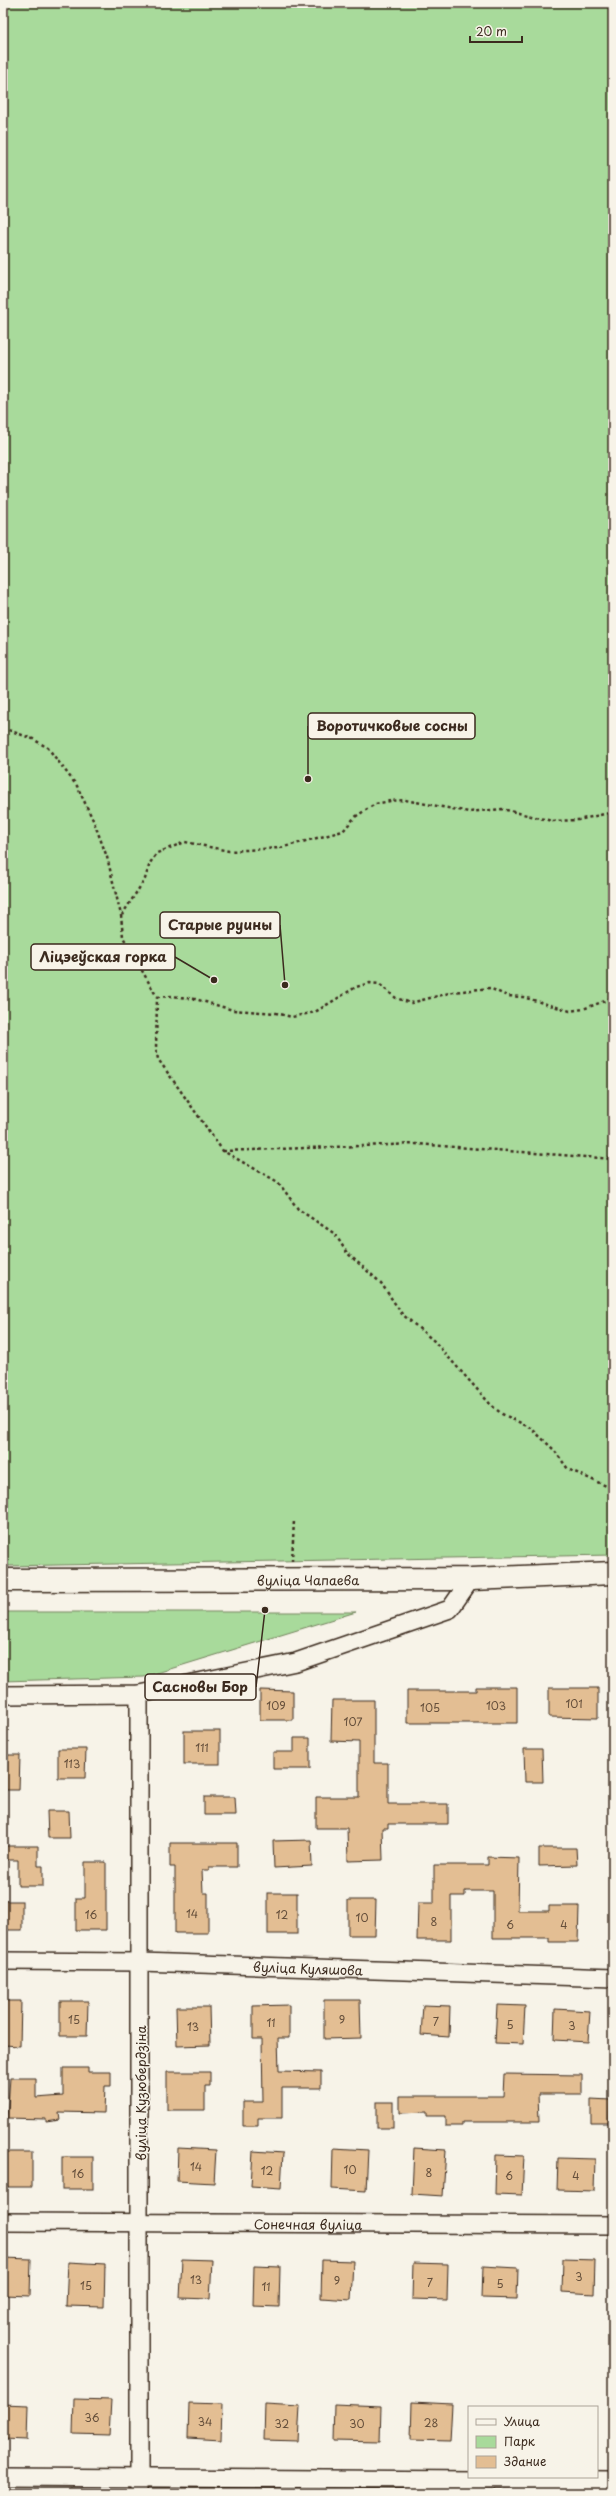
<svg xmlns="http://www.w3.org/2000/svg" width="616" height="2496" font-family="'Playpen Sans',sans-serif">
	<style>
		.green { fill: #a8da9b; stroke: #72825c }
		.building { fill: #e3be93; stroke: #3b2a1e }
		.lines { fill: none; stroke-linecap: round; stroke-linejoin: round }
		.minor-casing { stroke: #3b2a1e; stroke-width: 20 }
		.secondary-casing { stroke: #3b2a1e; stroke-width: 25 }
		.path { stroke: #3b2a1e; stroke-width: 2.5; stroke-dasharray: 3 3; stroke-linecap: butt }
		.minor { stroke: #f7f3e8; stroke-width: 17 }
		.secondary { stroke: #f7f3e8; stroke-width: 22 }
		.labels { text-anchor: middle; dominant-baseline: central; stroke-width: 3; stroke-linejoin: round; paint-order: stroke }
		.number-label { font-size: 11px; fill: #654f3b }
		.street-label { font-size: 13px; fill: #3b2a1e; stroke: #f7f3e8 }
		.leader { fill: none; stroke: #3b2a1e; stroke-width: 1.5 }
		.callout-dot { fill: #3b2a1e; stroke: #f7f3e8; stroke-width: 1.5 }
		.callout { fill: #f7f3e8; stroke: #3b2a1e; stroke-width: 1.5 }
		.callout-label { font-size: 14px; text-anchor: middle; font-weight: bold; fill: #3b2a1e }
	</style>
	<rect width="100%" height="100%" fill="#f7f3e8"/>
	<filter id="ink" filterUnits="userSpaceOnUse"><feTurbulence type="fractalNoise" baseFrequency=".025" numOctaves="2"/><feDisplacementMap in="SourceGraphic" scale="8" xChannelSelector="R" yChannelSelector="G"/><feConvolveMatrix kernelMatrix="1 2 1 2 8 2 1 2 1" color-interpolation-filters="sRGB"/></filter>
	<g filter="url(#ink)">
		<g class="green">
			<polygon points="3,3 613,3 613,1555 3,1566"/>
			<polygon points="3,1612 356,1612 144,1677 3,1681"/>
		</g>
		<g class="building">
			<polygon points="476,1687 517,1687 517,1723 407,1723 407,1691 476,1691"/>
			<polygon points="549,1688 598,1688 598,1718 549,1717"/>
			<polygon points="260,1690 293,1691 293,1720 260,1720"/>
			<polygon points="332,1700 374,1700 374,1763 388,1763 388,1804 448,1804 448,1824 388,1824 388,1828 382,1828 383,1860 348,1861 347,1828 316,1828 316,1797 359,1797 359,1742 331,1741"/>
			<rect x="184" y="1731" width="36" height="33"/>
			<polygon points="294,1738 310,1738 310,1769 273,1769 273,1752 294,1752"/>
			<polygon points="58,1749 86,1749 85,1778 58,1778"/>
			<polygon points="524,1749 542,1749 543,1782 525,1782"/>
			<polygon points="3,1755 20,1755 19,1790 3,1790"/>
			<polygon points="204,1797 235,1797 236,1815 204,1815"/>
			<polygon points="47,1811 69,1811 70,1838 48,1838"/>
			<polygon points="311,1840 312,1866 274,1868 273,1841"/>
			<polygon points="170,1843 237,1843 237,1867 209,1867 209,1870 202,1870 203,1893 208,1893 208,1933 175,1933 175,1867 170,1867"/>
			<polygon points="3,1846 38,1846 38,1866 43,1866 43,1886 18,1886 18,1860 3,1860"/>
			<polygon points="539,1848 576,1848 577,1865 539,1866"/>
			<polygon points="488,1857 519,1858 518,1911 549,1911 549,1906 579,1906 578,1942 549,1942 549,1938 493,1938 493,1891 465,1891 465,1896 451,1896 451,1940 417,1940 418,1903 434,1903 434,1865 488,1865"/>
			<polygon points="85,1862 106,1862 106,1930 76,1930 76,1898 85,1898"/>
			<rect x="268" y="1893" width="29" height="41"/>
			<polygon points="348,1900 376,1900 375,1935 348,1935"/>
			<rect x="3" y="1901" width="19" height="29"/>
			<polygon points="324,2000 360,2000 361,2038 324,2039"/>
			<polygon points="3,2001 21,2001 20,2046 3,2045"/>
			<polygon points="60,2001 88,2001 87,2036 60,2036"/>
			<polygon points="289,2005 289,2038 278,2038 279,2071 321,2072 321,2088 282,2088 282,2118 258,2118 258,2126 243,2126 243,2102 263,2102 262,2039 253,2039 253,2006"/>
			<polygon points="423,2005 450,2006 449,2037 421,2035"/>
			<polygon points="497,2005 525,2006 523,2044 495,2043"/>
			<polygon points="176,2007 209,2007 210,2045 177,2046"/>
			<polygon points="555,2009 590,2011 588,2042 554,2040"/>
			<polygon points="63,2068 88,2068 88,2072 111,2072 111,2086 105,2086 104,2113 59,2112 60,2120 46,2122 46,2119 7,2118 10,2078 36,2078 36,2098 63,2096"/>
			<polygon points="167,2072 210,2072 210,2086 205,2086 205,2110 167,2110"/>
			<polygon points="504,2074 582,2075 582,2094 538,2094 539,2122 462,2122 462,2126 446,2126 446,2116 427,2116 427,2112 400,2113 400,2096 503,2096"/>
			<polygon points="591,2099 610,2100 609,2123 591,2123"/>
			<rect x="377" y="2102" width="16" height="26"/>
			<polygon points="178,2148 216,2150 214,2183 177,2181"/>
			<polygon points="333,2148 368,2150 366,2191 332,2189"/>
			<polygon points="414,2148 446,2150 443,2196 412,2194"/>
			<polygon points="253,2151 283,2153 281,2188 251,2186"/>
			<rect x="3" y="2152" width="29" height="35"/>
			<polygon points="496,2155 524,2156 522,2195 495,2194"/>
			<rect x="62" y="2157" width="31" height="32"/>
			<polygon points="558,2158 595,2159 594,2191 557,2190"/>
			<polygon points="4,2258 31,2259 30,2296 3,2295"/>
			<polygon points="182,2259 212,2260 210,2299 180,2298"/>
			<polygon points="563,2259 595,2260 594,2294 562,2292"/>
			<polygon points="322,2260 353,2261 351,2300 321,2298"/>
			<polygon points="68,2262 105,2264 104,2307 66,2306"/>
			<polygon points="413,2263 448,2264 447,2300 412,2299"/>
			<polygon points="254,2266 280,2267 279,2307 253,2306"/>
			<polygon points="483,2266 518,2268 517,2299 482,2298"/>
			<polygon points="74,2399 111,2400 109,2435 73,2434"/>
			<polygon points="412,2402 452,2404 450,2441 411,2440"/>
			<polygon points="189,2403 222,2404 221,2440 188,2438"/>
			<polygon points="3,2404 28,2405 27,2440 3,2439"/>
			<polygon points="265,2404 300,2406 298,2441 264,2440"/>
			<polygon points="334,2404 381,2406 380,2442 333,2441"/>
		</g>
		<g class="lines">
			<defs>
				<g id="minor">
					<polyline points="3,1695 139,1694 296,1662 450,1609 471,1579"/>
					<path id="s1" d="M3 1961 140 1962 613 1978"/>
					<path id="s2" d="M3 2222 613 2225"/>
					<polyline points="3,2477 613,2481"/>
					<polyline points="139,2493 139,1694"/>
				</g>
				<g id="secondary">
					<path id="s3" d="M3 1580 471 1579 613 1573"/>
				</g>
			</defs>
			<use href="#minor" class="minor-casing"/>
			<use href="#secondary" class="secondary-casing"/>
			<g class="path">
				<polyline points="3,728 33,739 48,748 77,786 94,822 107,857 121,915 123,937 157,997 156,1049 158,1059 223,1151 278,1182 298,1209 335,1234 347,1253 381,1283 402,1314 434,1341 491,1405 502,1414 531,1428 554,1450 568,1469 613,1489"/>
				<polyline points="122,915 145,879 150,863 157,853 185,842 229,851 280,848 343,831 355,817 375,804 390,801 405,800 469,812 502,809 552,821 578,820 613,812"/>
				<polyline points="157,997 172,996 195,999 233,1010 276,1013 292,1017 315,1012 356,987 370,983 379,984 396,998 411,1003 453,992 490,988 507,996 523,997 570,1011 583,1009 613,998"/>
				<polyline points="223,1151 416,1144 613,1159"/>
				<polyline points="292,1561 294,1520"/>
			</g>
			<use href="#minor" class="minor"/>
			<use href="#secondary" class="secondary"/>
		</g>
	</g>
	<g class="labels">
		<g class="number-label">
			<text x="574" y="1703">101</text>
			<text x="276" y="1705">109</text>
			<text x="496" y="1705">103</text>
			<text x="430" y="1707">105</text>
			<text x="353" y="1721">107</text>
			<text x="202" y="1747">111</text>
			<text x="72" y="1763">113</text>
			<text x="192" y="1913">14</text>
			<text x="91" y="1914">16</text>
			<text x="282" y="1914">12</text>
			<text x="362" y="1917">10</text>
			<text x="434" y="1921">8</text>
			<text x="510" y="1924">6</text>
			<text x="564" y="1924">4</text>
			<text x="74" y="2019">15</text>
			<text x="342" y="2019">9</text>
			<text x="436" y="2021">7</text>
			<text x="271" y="2022">11</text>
			<text x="510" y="2024">5</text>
			<text x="572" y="2025">3</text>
			<text x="193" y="2026">13</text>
			<text x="196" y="2166">14</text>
			<text x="350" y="2169">10</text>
			<text x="267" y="2170">12</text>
			<text x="429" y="2172">8</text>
			<text x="78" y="2173">16</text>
			<text x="509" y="2175">6</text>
			<text x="576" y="2175">4</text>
			<text x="579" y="2276">3</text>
			<text x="196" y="2279">13</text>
			<text x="337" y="2280">9</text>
			<text x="430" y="2282">7</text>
			<text x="500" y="2283">5</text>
			<text x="86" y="2285">15</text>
			<text x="266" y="2286">11</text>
			<text x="92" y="2417">36</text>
			<text x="205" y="2421">34</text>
			<text x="431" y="2422">28</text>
			<text x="282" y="2423">32</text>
			<text x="357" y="2423">30</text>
		</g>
		<g class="street-label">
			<text stroke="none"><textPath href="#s3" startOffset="305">вуліца Чапаева</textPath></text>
			<text stroke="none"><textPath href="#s1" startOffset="305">вуліца Куляшова</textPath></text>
			<text transform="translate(140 2093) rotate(-90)">вуліца Кузюбердзіна</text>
			<text stroke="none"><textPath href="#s2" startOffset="305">Сонечная вуліца</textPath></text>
		</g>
	</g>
	<path class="leader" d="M308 779L308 726M285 985L280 925M214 980L175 957M265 1610L256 1687"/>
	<g class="callout-dot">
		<circle cx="308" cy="779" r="4"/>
		<circle cx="285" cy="985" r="4"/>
		<circle cx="214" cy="980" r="4"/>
		<circle cx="265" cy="1610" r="4"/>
	</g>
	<g class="callout">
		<rect x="308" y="713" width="167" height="26" rx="4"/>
		<rect x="160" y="912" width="120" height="26" rx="4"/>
		<rect x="31" y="944" width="144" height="26" rx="4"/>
		<rect x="145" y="1674" width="111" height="26" rx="4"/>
	</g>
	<g class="callout-label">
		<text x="392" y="731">Воротичковые сосны</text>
		<text x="220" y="930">Старые руины</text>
		<text x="103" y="962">Ліцэеўская горка</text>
		<text x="200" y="1692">Сасновы Бор</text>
	</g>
	<rect width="616" height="2496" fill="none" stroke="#f7f3e8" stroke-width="16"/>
	<rect x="8" y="8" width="600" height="2480" fill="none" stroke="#3b2a1e" stroke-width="1.5" filter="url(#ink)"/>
	<rect x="468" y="2406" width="130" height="72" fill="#f7f3e8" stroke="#aca397"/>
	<rect x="476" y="2419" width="20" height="6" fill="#f7f3e8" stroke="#aca397"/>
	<text x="504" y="2426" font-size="12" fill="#3b2a1e">Улица</text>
	<rect x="476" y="2436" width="20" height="12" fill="#a8da9b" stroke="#aca397"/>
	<text x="504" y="2446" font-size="12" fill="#3b2a1e">Парк</text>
	<rect x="476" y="2456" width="20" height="12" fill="#e3be93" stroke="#aca397"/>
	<text x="504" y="2466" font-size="12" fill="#3b2a1e">Здание</text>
	<path d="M470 36v6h52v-6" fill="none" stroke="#3b2a1e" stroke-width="2"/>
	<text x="476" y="36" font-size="12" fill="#3b2a1e" stroke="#f7f3e8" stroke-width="3" paint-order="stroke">20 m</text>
</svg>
